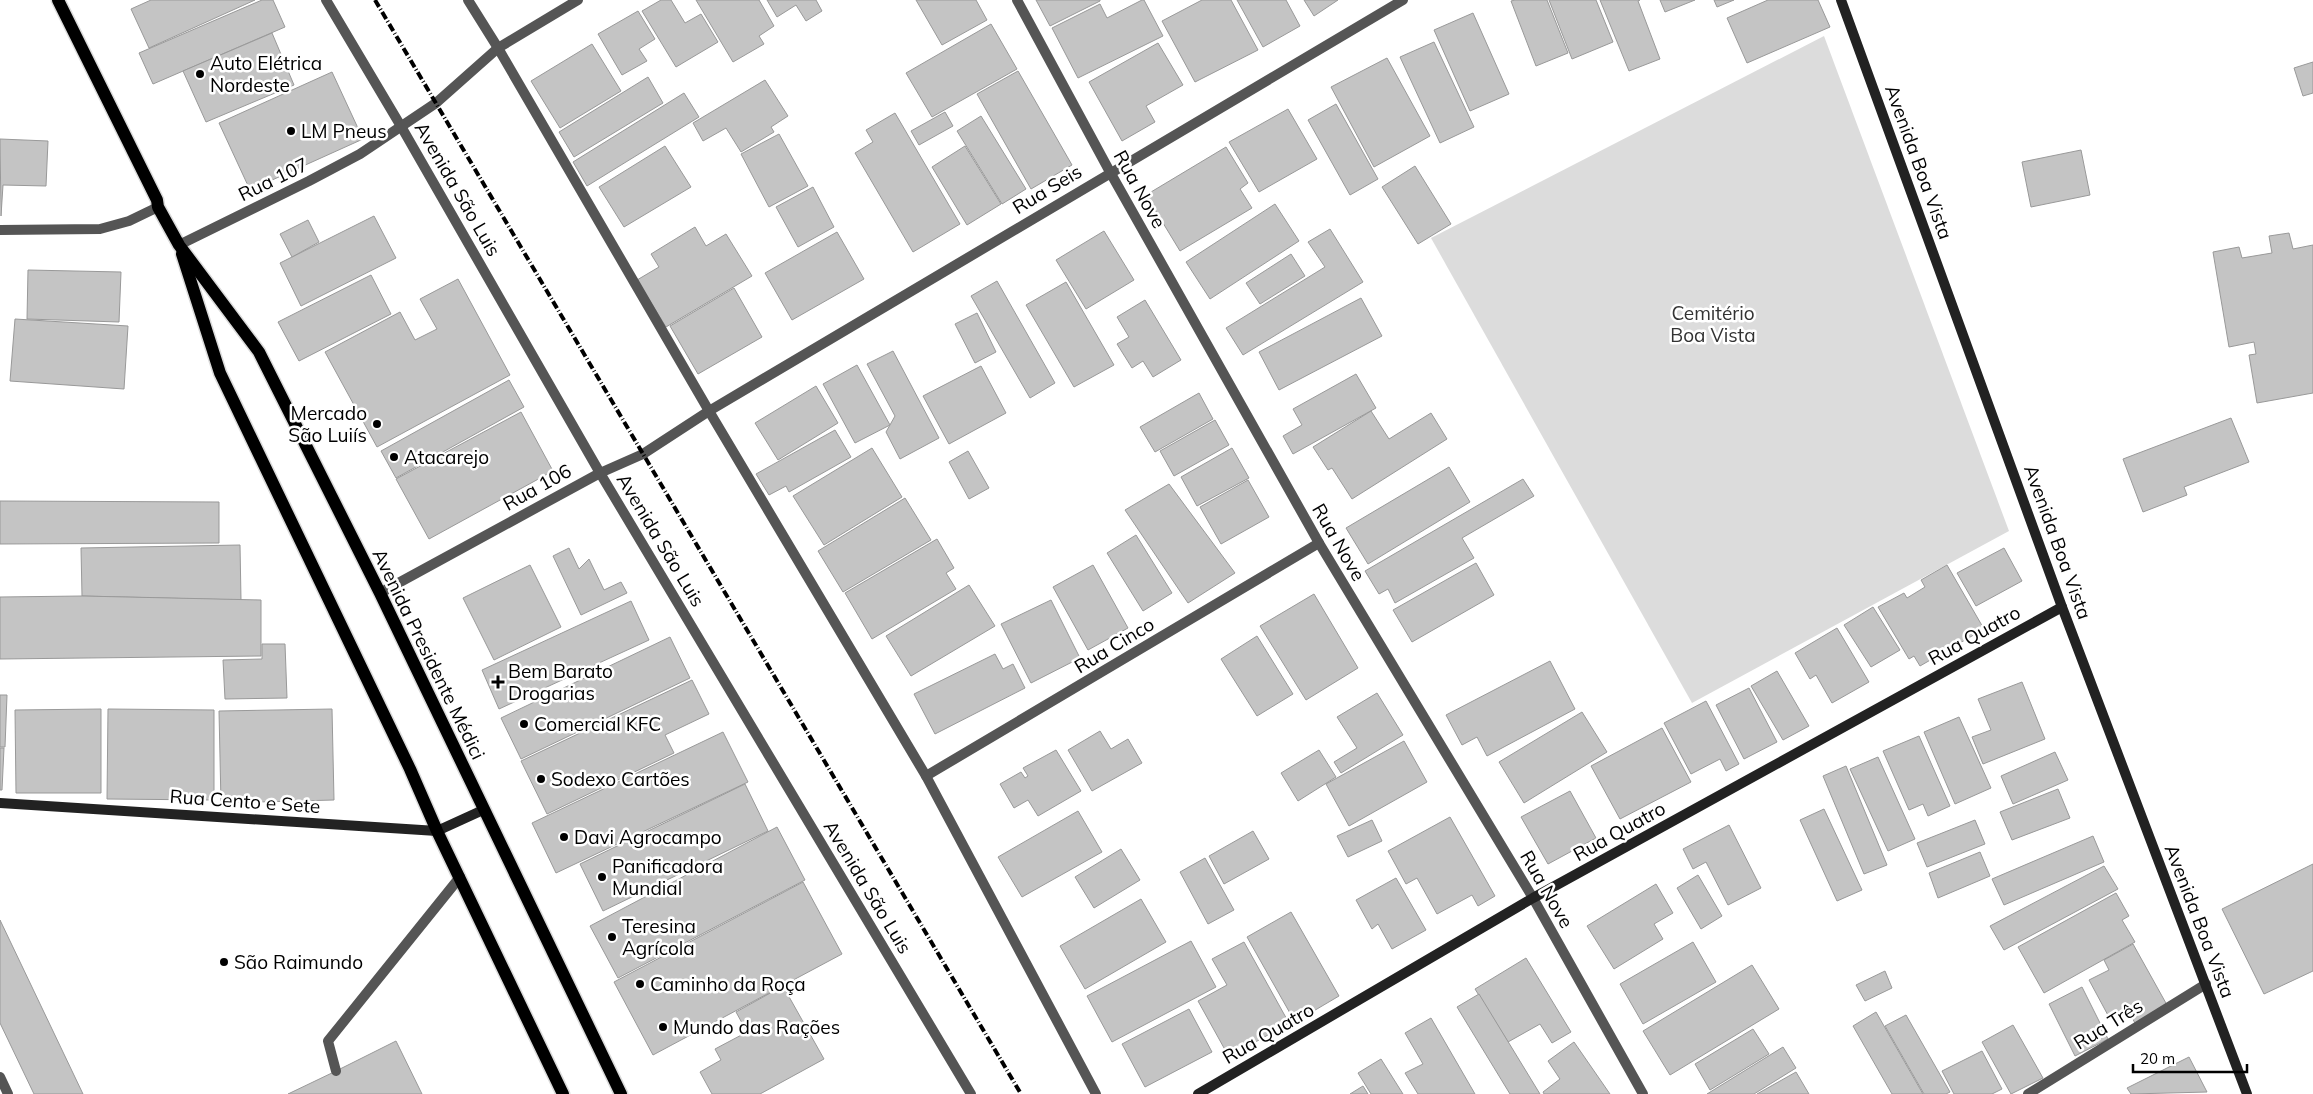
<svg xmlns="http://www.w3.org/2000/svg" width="2313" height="1094" font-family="Mulish,sans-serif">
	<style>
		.green { fill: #dcdcdc }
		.building { fill: #c4c4c4; stroke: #999 }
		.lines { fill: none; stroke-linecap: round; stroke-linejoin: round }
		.primary-casing { stroke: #dbdbdb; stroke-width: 15 }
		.lane { stroke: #555; stroke-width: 10 }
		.street { stroke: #555; stroke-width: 10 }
		.secondary { stroke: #222; stroke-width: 10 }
		.primary { stroke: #000; stroke-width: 12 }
		.rail { stroke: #000; stroke-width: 4; stroke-dasharray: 8 2.5 1 2.5; stroke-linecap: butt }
		.poi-dot { fill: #000; stroke: #fff; stroke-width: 2 }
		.labels { text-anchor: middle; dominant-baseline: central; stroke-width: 5; stroke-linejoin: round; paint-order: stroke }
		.poi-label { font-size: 19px; fill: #000; stroke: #fff; text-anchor: start }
		.street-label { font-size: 19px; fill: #000; stroke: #fff }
		.park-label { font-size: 19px; fill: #333; stroke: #fff }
	</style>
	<rect width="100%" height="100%" fill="#fff"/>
	<polygon class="green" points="1824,36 2009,531 1692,703 1431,238"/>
	<g class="building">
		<polygon points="151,0 255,0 149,48 131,9"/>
		<polygon points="262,0 273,0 285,27 153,84 139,53"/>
		<polygon points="661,0 671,0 685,23 701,14 718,42 676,67 642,11"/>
		<polygon points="696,0 759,0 774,26 759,36 764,44 733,62"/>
		<polygon points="767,0 816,0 822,11 806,21 796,5 777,17"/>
		<polygon points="916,0 976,0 987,20 942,45"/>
		<polygon points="1036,0 1100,0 1100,1 1050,26"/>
		<polygon points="1142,0 1144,0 1163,36 1078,78 1052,28 1100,4 1107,18"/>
		<polygon points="1202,0 1231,0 1258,50 1195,82 1162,21"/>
		<polygon points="1237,0 1286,0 1300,26 1263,47"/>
		<polygon points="1304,0 1338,0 1314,16"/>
		<polygon points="1515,0 1547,0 1568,53 1536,66 1511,1"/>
		<polygon points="1549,0 1596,0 1613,42 1572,59"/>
		<polygon points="1600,0 1640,0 1638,1 1660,59 1629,71"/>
		<polygon points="1660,0 1695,0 1665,12"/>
		<polygon points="1714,0 1734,0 1717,7"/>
		<polygon points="1768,0 1818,0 1830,27 1747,63 1727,18"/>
		<polygon points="638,11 655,39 639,49 647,61 622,75 598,34"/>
		<polygon points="1473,13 1509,94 1470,111 1434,30"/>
		<polygon points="991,24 1017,69 932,117 906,73"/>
		<polygon points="272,33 294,85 206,122 183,71"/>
		<polygon points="1434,42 1474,127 1440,143 1400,57"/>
		<polygon points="1158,43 1183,85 1146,106 1155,122 1122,141 1089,82"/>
		<polygon points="592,44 621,91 560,128 531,81"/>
		<polygon points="1387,58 1430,136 1374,167 1331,87"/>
		<polygon points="2313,62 2313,93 2303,96 2294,68"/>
		<polygon points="1018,71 1072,165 1031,189 977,94"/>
		<polygon points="332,72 363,139 250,190 219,123"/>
		<polygon points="648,77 663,103 574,157 559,132"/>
		<polygon points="765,80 788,116 771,127 774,132 741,152 726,128 703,141 693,123"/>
		<polygon points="684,93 699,117 587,186 573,162"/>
		<polygon points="1336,104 1378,179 1350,195 1308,120"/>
		<polygon points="1288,109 1317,159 1259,192 1229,142"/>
		<polygon points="945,112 953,126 919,145 911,131"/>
		<polygon points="895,113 960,224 913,252 855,153 873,142 866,130"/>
		<polygon points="981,116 1026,189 1002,204 957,131"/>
		<polygon points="779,134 808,186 769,207 741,154"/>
		<polygon points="0,139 48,141 46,186 3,185 1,216"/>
		<polygon points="665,146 691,187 624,227 599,187"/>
		<polygon points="965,146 1001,204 967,225 932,167"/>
		<polygon points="1226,147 1248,183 1240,189 1252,208 1180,251 1146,195"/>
		<polygon points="2081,150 2090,195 2031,207 2022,162"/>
		<polygon points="1415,166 1451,224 1418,244 1382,187"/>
		<polygon points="813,187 834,227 798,247 776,207"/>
		<polygon points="1275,204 1299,241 1210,299 1186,262"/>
		<polygon points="374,216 396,258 301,306 280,263"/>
		<polygon points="308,220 319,242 292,257 280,234"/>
		<polygon points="695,227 706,246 726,234 752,276 666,327 637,280 659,267 651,254"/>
		<polygon points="1330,229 1363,282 1243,355 1226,328 1325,267 1308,242"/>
		<polygon points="1104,231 1134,280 1086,309 1056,260"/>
		<polygon points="837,232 864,279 792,320 765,273"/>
		<polygon points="2289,233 2293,249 2313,245 2313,393 2257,403 2249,355 2256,354 2254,342 2229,347 2213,252 2239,247 2242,258 2272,253 2269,236"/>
		<polygon points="1291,254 1305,276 1260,304 1246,283"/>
		<polygon points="28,270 121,272 119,322 27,319"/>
		<polygon points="371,275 391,314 299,361 278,322"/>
		<polygon points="458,279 510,375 377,447 325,352 400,312 415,340 437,329 420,299"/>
		<polygon points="997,281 1055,383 1030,398 971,296"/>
		<polygon points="1066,282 1114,365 1074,387 1026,305"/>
		<polygon points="734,288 762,337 698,374 670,326"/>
		<polygon points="1361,298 1382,336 1279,390 1259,352"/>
		<polygon points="1145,300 1181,360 1153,377 1143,361 1132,368 1117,344 1129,337 1117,317"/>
		<polygon points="977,313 996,352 975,363 955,324"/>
		<polygon points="15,319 128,326 124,389 10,381"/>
		<polygon points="893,351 939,438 900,459 886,432 895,416 867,364"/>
		<polygon points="857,365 890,425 855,443 823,384"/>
		<polygon points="981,366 1006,413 949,444 923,396"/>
		<polygon points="1356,374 1376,408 1293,454 1283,436 1302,425 1293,409"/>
		<polygon points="509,380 524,407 396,478 381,451"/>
		<polygon points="816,386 838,423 778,460 755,423"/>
		<polygon points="1199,393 1213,419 1155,452 1140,427"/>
		<polygon points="1371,411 1389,439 1431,413 1447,439 1352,499 1332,468 1328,470 1313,447"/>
		<polygon points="521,412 553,471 429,539 396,479"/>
		<polygon points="2231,418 2249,462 2184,487 2187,495 2143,512 2123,459"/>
		<polygon points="1215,420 1229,445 1174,476 1160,451"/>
		<polygon points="835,430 851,457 789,492 786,486 769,495 756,474"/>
		<polygon points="872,448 902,497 824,545 793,496"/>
		<polygon points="1232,448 1249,478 1197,506 1181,477"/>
		<polygon points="968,451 989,488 969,499 949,462"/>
		<polygon points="1449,467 1470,502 1368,564 1346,528"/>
		<polygon points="1523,479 1534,496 1462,538 1474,558 1395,603 1388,589 1379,594 1365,571"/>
		<polygon points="1248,480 1269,517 1221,544 1200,507"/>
		<polygon points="1169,484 1235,573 1188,603 1125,510"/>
		<polygon points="905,498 931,540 843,592 818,551"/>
		<polygon points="0,501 219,502 219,543 0,544"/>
		<polygon points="1136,535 1172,593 1143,611 1107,553"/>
		<polygon points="937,539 954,568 946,573 956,589 872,639 845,593"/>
		<polygon points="240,545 241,600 82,596 81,548"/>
		<polygon points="569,548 579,569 589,559 604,590 621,582 627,593 581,615 553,556"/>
		<polygon points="2004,548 2022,581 1976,606 1957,573"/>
		<polygon points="1476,563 1494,595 1412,642 1393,610"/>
		<polygon points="530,565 561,627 494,660 463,598"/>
		<polygon points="1093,565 1128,628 1088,650 1053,587"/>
		<polygon points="1947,565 1984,629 1920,666 1914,656 1909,659 1878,607 1904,593 1907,598 1925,587 1921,580"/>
		<polygon points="969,585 995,626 911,676 886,636"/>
		<polygon points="1314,594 1358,668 1306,700 1260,626"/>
		<polygon points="82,596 261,600 261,656 0,659 0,597"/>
		<polygon points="1051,600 1080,658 1031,683 1001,624"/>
		<polygon points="631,601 649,640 499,709 482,670"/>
		<polygon points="1873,607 1900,650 1871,667 1844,625"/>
		<polygon points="1837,628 1869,682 1832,703 1816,675 1810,679 1795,653"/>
		<polygon points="1257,636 1293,694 1257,716 1221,659"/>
		<polygon points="670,637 690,678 521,759 501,718"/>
		<polygon points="262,644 285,644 287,698 225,699 223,660 262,659"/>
		<polygon points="995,654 1003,669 1013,664 1025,688 935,734 914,694"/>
		<polygon points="1550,661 1575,709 1487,756 1477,737 1462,745 1446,715"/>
		<polygon points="1777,671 1809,726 1783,740 1751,686"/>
		<polygon points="692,680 709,714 665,735 674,753 547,814 521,761"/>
		<polygon points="2022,682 2045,739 1983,764 1972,737 1991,730 1978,699"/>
		<polygon points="1749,688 1777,742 1744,759 1716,705"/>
		<polygon points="1377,693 1403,735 1341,773 1334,762 1357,748 1337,717"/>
		<polygon points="0,695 7,695 5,747 0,747"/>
		<polygon points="1706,701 1739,764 1726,771 1720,759 1691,774 1664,723"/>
		<polygon points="101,709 101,793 16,793 15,710"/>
		<polygon points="108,709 214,710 214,800 107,799"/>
		<polygon points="332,709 334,800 221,803 219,711"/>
		<polygon points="1582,712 1607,752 1524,803 1499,762"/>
		<polygon points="1959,717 1991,788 1955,804 1924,732"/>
		<polygon points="1662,728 1691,782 1620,819 1591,766"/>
		<polygon points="1100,731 1111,749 1128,739 1142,763 1092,791 1068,750"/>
		<polygon points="723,732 748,782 556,873 532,823"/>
		<polygon points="1919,736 1950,806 1928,816 1923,804 1909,810 1883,751"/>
		<polygon points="1404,741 1427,782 1349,826 1326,784"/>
		<polygon points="0,748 4,748 2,790 0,790"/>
		<polygon points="1056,750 1081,791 1038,816 1028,800 1014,808 1000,784 1021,772 1025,778 1028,776 1023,768"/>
		<polygon points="1319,750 1336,777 1298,801 1281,773"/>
		<polygon points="2055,752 2068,780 2013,804 2001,776"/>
		<polygon points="1878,757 1915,839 1888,851 1850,769"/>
		<polygon points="1846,766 1887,865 1864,874 1823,776"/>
		<polygon points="745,784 768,831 603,911 580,864"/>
		<polygon points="2058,789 2070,818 2012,840 2000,812"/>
		<polygon points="1570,791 1596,838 1548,864 1521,817"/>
		<polygon points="1824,809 1862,890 1837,901 1800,820"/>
		<polygon points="1078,811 1102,852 1022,897 998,857"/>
		<polygon points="1450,817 1495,896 1478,906 1472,895 1437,914 1417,878 1406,884 1388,851"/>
		<polygon points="1372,820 1382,841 1348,857 1337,836"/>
		<polygon points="1975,820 1985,844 1927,867 1917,843"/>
		<polygon points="1729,825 1761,888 1728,905 1706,862 1693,869 1683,849"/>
		<polygon points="777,827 805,880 618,978 590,926"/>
		<polygon points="1253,831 1269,859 1224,884 1209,856"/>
		<polygon points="2093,836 2104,862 2004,905 1992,879"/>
		<polygon points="1121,849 1140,880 1094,908 1075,877"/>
		<polygon points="1980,852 1990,876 1938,898 1929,873"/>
		<polygon points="1205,858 1234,910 1208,924 1180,872"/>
		<polygon points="2313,864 2313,971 2264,994 2222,909"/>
		<polygon points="2104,866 2118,889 2004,950 1990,926"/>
		<polygon points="1698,875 1722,916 1701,929 1677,888"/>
		<polygon points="1396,878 1426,930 1392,949 1378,924 1372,929 1356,900"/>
		<polygon points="803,882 842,954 653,1055 614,982"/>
		<polygon points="1656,884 1673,913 1654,924 1663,939 1614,969 1587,926"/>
		<polygon points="2116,893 2129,916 2122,920 2135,942 2044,993 2018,947"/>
		<polygon points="1141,899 1166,942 1085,989 1060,946"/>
		<polygon points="1291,912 1339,996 1295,1022 1247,937"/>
		<polygon points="0,920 83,1094 34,1094 0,1023"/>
		<polygon points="1191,941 1216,987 1112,1042 1087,996"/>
		<polygon points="1244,942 1289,1023 1229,1057 1198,1001 1227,985 1212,959"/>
		<polygon points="1693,942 1716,982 1643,1024 1620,984"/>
		<polygon points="2133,944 2167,1005 2135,1023 2127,1009 2110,1019 2089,980 2109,970 2104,960"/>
		<polygon points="1526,958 1571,1032 1552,1043 1540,1024 1508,1042 1475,989"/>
		<polygon points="1752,965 1779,1009 1670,1075 1643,1031"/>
		<polygon points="1885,971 1892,988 1865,1001 1856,985"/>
		<polygon points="783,986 824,1059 760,1094 712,1094 700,1072 721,1060 715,1049 747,1032 736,1012"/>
		<polygon points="2082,987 2108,1039 2075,1056 2049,1004"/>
		<polygon points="1479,994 1540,1094 1510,1094 1457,1007"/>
		<polygon points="1189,1009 1212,1052 1145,1087 1122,1044"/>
		<polygon points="1876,1012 1923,1094 1892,1094 1853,1026"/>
		<polygon points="1906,1015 1950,1092 1946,1094 1924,1094 1885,1026"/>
		<polygon points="1431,1018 1475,1094 1418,1094 1405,1073 1423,1064 1405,1033"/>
		<polygon points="2013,1025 2043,1078 2011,1094 1982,1042"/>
		<polygon points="1753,1029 1769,1054 1710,1090 1695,1064"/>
		<polygon points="396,1041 422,1094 288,1094 336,1071"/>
		<polygon points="1574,1042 1610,1094 1544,1094 1543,1092 1560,1079 1548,1061"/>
		<polygon points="1783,1047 1796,1068 1754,1094 1707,1094"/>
		<polygon points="1982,1051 2002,1089 1992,1094 1954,1094 1942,1071"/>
		<polygon points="2189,1057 2207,1092 2131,1094 2127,1088"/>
		<polygon points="1381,1059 1403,1094 1371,1094 1358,1073"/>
		<polygon points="1796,1072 1809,1094 1757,1094"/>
		<polygon points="1363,1086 1368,1094 1350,1094"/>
	</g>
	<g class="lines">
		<defs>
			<g id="primary">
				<polyline points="58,0 157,200 158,207 179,245 259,352 380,593 621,1094"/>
				<polyline points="182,254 220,373 410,769 437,831 563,1094"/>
			</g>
		</defs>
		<use href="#primary" class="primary-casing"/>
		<polyline class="lane" points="336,1071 328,1041 460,877"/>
		<g class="street">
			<polyline points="326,0 402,128 600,473 971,1094"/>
			<polyline points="468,0 498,48 709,411 926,776 1096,1094"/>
			<polyline points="1017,0 1110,172 1319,543 1533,898 1643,1094"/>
			<polyline points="0,230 100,229 129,221 158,207"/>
			<polyline points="179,245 309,181 360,154 436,103 498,48 578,0"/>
			<polyline points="380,593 600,473 643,454 709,411 1403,0"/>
			<polyline points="926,776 1319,543"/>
			<polyline points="0,1077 8,1094"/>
			<polyline points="2028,1094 2206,984"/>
		</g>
		<g class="secondary">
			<polyline points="1841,0 2062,607 2247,1094"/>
			<polyline points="0,803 437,831 483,810"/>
			<polyline points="1198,1094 1533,898 2062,607"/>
		</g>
		<use href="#primary" class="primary"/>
		<polyline class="rail" points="375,0 1021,1094"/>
	</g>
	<g class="poi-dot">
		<circle cx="200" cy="74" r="5"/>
		<circle cx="291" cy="131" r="5"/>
		<circle cx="377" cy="424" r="5"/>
		<circle cx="394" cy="457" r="5"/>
		<path d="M495.5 674.5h5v5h5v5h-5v5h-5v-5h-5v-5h5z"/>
		<circle cx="524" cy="724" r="5"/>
		<circle cx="541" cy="779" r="5"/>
		<circle cx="564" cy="837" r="5"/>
		<circle cx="602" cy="877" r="5"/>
		<circle cx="612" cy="937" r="5"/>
		<circle cx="224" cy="962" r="5"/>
		<circle cx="640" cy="984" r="5"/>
		<circle cx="663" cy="1027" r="5"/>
	</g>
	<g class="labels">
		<g class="poi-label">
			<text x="210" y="63">Auto Elétrica<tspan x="210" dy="22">Nordeste</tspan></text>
			<text x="301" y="131">LM Pneus</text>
			<text x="367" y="413" text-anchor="end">Mercado<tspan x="367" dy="22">São Luiís</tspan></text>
			<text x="404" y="457">Atacarejo</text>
			<text x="508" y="671">Bem Barato<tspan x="508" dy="22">Drogarias</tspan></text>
			<text x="534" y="724">Comercial KFC</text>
			<text x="551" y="779">Sodexo Cartões</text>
			<text x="574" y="837">Davi Agrocampo</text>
			<text x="612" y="866">Panificadora<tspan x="612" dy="22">Mundial</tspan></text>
			<text x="622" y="926">Teresina<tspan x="622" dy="22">Agrícola</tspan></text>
			<text x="234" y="962">São Raimundo</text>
			<text x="650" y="984">Caminho da Roça</text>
			<text x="673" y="1027">Mundo das Rações</text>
		</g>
		<g class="street-label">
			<text transform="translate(1919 162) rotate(70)">Avenida Boa Vista</text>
			<text transform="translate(273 179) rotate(-26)">Rua 107</text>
			<text transform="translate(458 189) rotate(60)">Avenida São Luis</text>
			<text transform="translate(1047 189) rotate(-31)">Rua Seis</text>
			<text transform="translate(1140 189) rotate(61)">Rua Nove</text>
			<text transform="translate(537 487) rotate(-29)">Rua 106</text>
			<text transform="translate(661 540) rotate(59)">Avenida São Luis</text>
			<text transform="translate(1339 542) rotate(60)">Rua Nove</text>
			<text transform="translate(2058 542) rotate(70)">Avenida Boa Vista</text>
			<text transform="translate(1974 635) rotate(-29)">Rua Quatro</text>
			<text transform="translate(1114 645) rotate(-31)">Rua Cinco</text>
			<text transform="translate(429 654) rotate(64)">Avenida Presidente Médici</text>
			<text transform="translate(245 801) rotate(4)">Rua Cento e Sete</text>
			<text transform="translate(1619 831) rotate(-29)">Rua Quatro</text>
			<text transform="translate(868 887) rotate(59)">Avenida São Luis</text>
			<text transform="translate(1547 889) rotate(60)">Rua Nove</text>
			<text transform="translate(2200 921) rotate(69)">Avenida Boa Vista</text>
			<text transform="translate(2108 1024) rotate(-32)">Rua Três</text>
			<text transform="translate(1268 1033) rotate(-30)">Rua Quatro</text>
		</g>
		<g class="park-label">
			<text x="1713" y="313">Cemitério<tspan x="1713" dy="22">Boa Vista</tspan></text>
		</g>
	</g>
	<path d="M2133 1064v8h114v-8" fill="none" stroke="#000000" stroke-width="2.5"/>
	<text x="2140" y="1064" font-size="15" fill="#000000" stroke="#ffffff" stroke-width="4" paint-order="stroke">20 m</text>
</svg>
